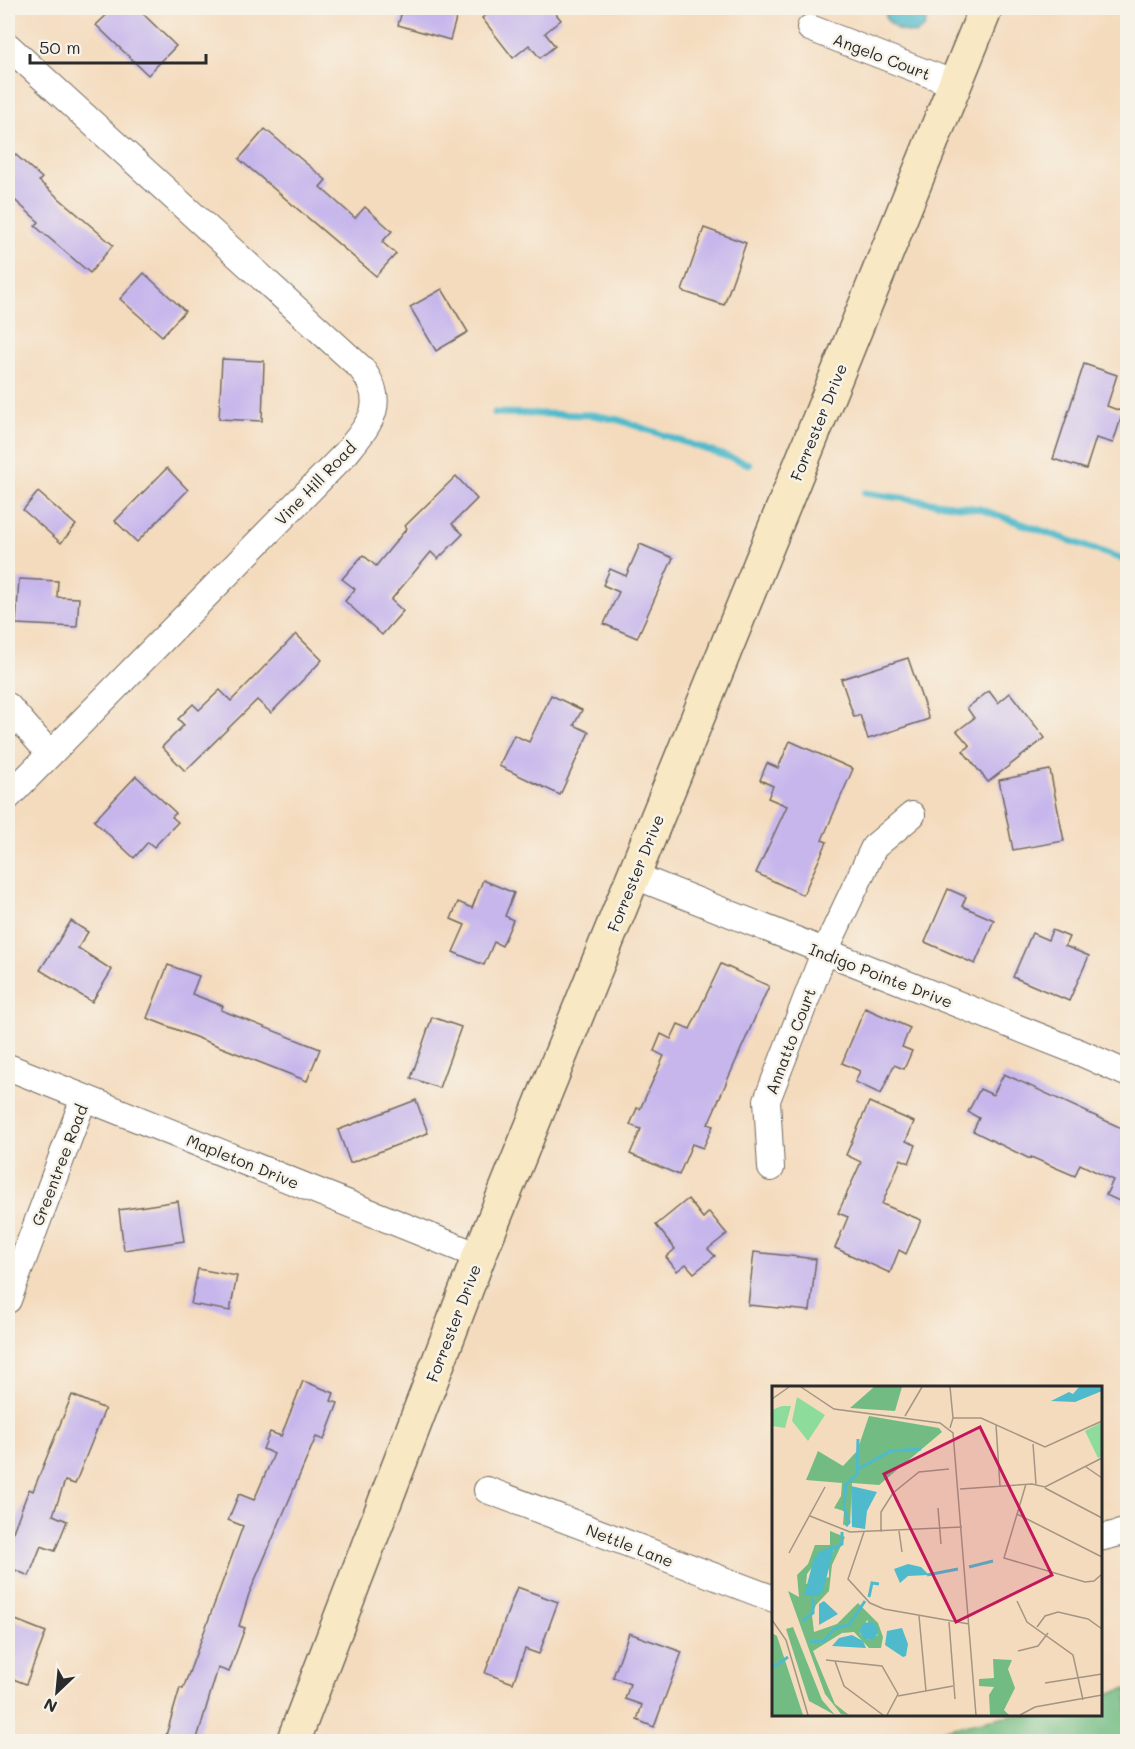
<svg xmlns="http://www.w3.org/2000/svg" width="1135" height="1749" font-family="Mali,sans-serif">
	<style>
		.forest { fill: #72bc83; stroke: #4e7457; stroke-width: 1.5 }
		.water { fill: #4fbacb; stroke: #3d727b; stroke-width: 1.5 }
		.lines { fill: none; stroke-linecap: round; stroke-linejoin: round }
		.stream { stroke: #4fbacb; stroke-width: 7 }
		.building { fill: #c6b6ec }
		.street-casing { stroke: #71695e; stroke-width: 28 }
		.secondary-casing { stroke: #71695e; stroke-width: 36 }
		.street { stroke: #fff; stroke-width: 26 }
		.secondary { stroke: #f8e8c3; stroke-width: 33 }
		.labels { text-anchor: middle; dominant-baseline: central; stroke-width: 5; stroke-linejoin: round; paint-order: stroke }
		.street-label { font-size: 16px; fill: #2b2b2b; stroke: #f7f3e8 }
		.inset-river { fill: none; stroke: #4fbacb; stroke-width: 3 }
		.inset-road { fill: none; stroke: #a49583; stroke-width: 1.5 }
		.view { fill: #c2185b; fill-opacity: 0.15; stroke: #c2185b; stroke-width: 3 }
		.inset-edge { fill: none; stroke: #2b2b2b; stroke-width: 3 }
	</style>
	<rect width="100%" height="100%" fill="#f7f3e8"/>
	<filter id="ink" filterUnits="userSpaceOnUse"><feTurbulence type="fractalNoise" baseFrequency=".0167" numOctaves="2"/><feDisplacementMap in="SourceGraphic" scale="12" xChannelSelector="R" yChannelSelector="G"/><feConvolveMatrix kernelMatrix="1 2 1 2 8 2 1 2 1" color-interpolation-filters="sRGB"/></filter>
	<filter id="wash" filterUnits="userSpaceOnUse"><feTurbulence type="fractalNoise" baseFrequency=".008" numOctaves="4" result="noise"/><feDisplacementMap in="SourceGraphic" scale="24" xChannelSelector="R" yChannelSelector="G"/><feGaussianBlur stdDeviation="1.35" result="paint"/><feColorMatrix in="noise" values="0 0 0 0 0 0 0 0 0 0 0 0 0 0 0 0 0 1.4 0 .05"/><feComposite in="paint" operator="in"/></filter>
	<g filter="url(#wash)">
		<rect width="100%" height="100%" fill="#f4dbbe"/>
		<polygon class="forest" points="1127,1689 1127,1741 889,1741 1011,1715 1100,1714 1101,1695"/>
		<polygon class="water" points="885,8 940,8 930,10 924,28 916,34 898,30 886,19"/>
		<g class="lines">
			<g class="stream">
				<polyline points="495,413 593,415 619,420 749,464"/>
				<polyline points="865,493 980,509 1128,561"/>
			</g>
		</g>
		<g id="blocks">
			<g class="building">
				<polygon points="114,8 137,8 176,46 148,75 96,25"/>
				<polygon points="403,8 459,8 450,40 398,25"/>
				<polygon points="496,8 551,8 561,20 545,33 555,46 540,58 529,45 513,58 482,18"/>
				<polygon points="265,129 326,180 320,187 355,218 365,207 392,231 382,242 396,254 376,276 239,159"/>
				<polygon points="8,148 42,178 39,181 113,245 90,273 35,226 39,222 8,194"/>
				<polygon points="704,228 746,243 724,305 682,291"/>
				<polygon points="144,273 185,311 162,336 120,299"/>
				<polygon points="442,289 468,332 436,351 410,307"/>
				<polygon points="222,359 264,361 262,421 219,419"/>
				<polygon points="1084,364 1117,375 1107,406 1123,412 1113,443 1096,438 1086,469 1053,459"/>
				<polygon points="167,468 188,490 137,542 115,521"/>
				<polygon points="456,476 477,499 452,524 463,534 438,559 431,552 391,600 403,611 382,635 345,601 355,589 342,579 363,555 376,566 407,528 405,526"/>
				<polygon points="38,492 76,525 61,543 23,510"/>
				<polygon points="640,544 673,558 637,638 604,624 619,592 603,585 610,569 626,576"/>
				<polygon points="19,579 58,581 57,597 79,598 77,627 16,624"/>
				<polygon points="296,634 322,660 271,713 257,700 185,771 162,747 184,725 178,719 193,704 199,710 220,690 231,701"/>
				<polygon points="908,658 929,719 868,739 860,715 854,717 841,679"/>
				<polygon points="989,691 998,703 1010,693 1045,738 988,782 963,751 970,746 957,731 974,718 967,708"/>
				<polygon points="551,695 582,710 574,725 589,732 560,795 499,766 514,735 529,742"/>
				<polygon points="790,741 853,769 822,840 827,842 803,895 756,873 787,806 768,798 773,786 760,780 767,763 778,768"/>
				<polygon points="1050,770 1064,841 1013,850 999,780"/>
				<polygon points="136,776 176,813 172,817 178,822 154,847 148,842 134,858 94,821"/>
				<polygon points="483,880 514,893 505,916 513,920 502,946 494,942 484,965 453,952 465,925 451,919 458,902 472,908"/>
				<polygon points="948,889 966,897 962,906 994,920 975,964 925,942"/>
				<polygon points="71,921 88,932 78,948 112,970 92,1002 40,970"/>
				<polygon points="1052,930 1069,937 1065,946 1089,956 1069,1001 1013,977 1032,933 1048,940"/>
				<polygon points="721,964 769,986 708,1124 713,1126 703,1148 692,1144 679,1175 630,1154 641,1129 630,1125 637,1108 640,1109 664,1056 654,1051 661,1034 671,1039 678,1024 690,1029"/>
				<polygon points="168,965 199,976 192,994 223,1006 221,1010 320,1049 307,1081 147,1018"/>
				<polygon points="865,1008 910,1028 902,1047 912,1051 904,1069 894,1065 881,1094 855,1082 860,1071 842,1063"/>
				<polygon points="432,1017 461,1027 439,1088 411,1078"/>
				<polygon points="1004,1074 1128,1131 1128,1205 1106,1195 1113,1180 1080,1164 1075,1176 1031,1157 1030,1159 973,1131 979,1118 968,1112 980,1089 993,1095"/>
				<polygon points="416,1100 428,1133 350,1163 338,1130"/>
				<polygon points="869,1102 914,1122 906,1141 916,1145 909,1163 901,1159 882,1204 921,1220 906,1254 899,1250 890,1273 835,1248 848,1217 838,1213 861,1162 846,1155"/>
				<polygon points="688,1199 703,1218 709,1212 727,1234 708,1249 715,1256 694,1273 686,1264 677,1271 666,1257 675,1249 656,1225"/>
				<polygon points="178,1201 184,1241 124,1250 119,1210"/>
				<polygon points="754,1252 816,1259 810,1311 748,1305"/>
				<polygon points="198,1269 237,1276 230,1311 191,1304"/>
				<polygon points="303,1381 334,1393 331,1401 338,1403 324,1440 316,1437 249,1594 239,1626 245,1628 229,1672 218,1668 196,1742 164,1742 180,1688 183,1689 243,1526 228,1520 239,1494 254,1500 274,1454 263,1449 270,1432 281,1436"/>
				<polygon points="72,1395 105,1409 75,1484 65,1481 53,1515 67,1521 55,1551 41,1546 29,1576 8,1567 8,1545 29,1489 33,1491"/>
				<polygon points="517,1587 558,1602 539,1654 525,1649 513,1683 485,1673"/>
				<polygon points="8,1617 46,1632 26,1684 8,1677"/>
				<polygon points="629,1633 682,1652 654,1727 637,1720 642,1705 625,1699 630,1684 613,1677"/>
			</g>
		</g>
	</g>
	<g filter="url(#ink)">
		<use href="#blocks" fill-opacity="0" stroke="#71695e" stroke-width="1.5"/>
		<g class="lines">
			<defs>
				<g id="street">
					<polyline points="810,28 955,84"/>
					<path d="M8 46 361 368C388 403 371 422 347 452L8 797"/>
					<polyline points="8,706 49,753"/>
					<polyline points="635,876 1081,1053 1128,1074"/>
					<polyline points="8,1067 479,1256"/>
					<polyline points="771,1168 767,1100 824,953 874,847 912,815"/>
					<polyline points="8,1300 84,1098"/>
					<polyline points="487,1490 774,1599"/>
					<polyline points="1100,1538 1128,1531"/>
				</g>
				<polyline id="secondary" points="293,1742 479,1256 986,8"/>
			</defs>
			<use href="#street" class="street-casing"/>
			<use href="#secondary" class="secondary-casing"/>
			<use href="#street" class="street"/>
			<use href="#secondary" class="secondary"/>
		</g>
	</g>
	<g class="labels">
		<g class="street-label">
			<text transform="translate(882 56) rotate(21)">Angelo Court</text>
			<text transform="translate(818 422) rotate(-68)">Forrester Drive</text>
			<text transform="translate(315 483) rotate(-46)">Vine Hill Road</text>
			<text transform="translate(635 873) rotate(-68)">Forrester Drive</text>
			<text transform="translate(881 975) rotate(21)">Indigo Pointe Drive</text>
			<text transform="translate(790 1041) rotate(-69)">Annatto Court</text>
			<text transform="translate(243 1161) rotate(22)">Mapleton Drive</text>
			<text transform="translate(59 1165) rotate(-69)">Greentree Road</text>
			<text transform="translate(453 1323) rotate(-69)">Forrester Drive</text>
			<text transform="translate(630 1545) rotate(21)">Nettle Lane</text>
		</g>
	</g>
	<g transform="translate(772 1386)">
		<rect width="330" height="330" fill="#f4dbbe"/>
		<path d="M25 11 53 29 36 55 20 35ZM10 20H19L13 42 0 40V24ZM330 36V70L326 72 313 45Z" fill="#8ddc9b"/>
		<path d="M102 1H130L123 25 78 22ZM97 30 167 42 170 46 107 99 80 97 78 138 71 139 72 125 62 122 69 110 70 97 34 94 46 65 71 80 85 65ZM58 145 73 151 60 179 57 205 44 219 40 229 42 246 65 238 86 217 106 237 111 251 109 262H97L82 246 70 247 41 265 63 318 77 329 69 328 53 308 16 205 27 211 25 189 36 178 43 159H58ZM63 161 57 177V191L34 198 35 188 52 165ZM95 234 106 249 96 254 88 248ZM21 241 50 314 63 329 37 315 14 243ZM0 247 5 250 31 329H0ZM221 273 240 274 236 283 243 302 232 324 237 329H218L217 309 222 301 207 300V293L222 292Z" fill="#72bc83" fill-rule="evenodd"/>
		<path d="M307 1H330V5L303 16 279 15 297 6 301 8ZM79 100 105 106 95 125 93 143 80 141ZM63 159 51 205 47 210H32L42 172 47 166ZM136 178 149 181 157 189 136 190 128 197 122 183ZM52 215 66 228 47 239V218ZM88 245a9 9 0 1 1 18 0a9 9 0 1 1-18 0ZM130 242 136 258 134 270 131 271 113 259 115 245ZM80 249 91 255 94 262 60 260 67 252Z" fill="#4fbacb"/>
		<path class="inset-river" d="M86 83 119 65 149 63M74 140 77 136 72 122 74 98 85 89 86 53M62 163 70 158V146M197 181 221 175M155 189 186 183M97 211 100 197 107 198M30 235 41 227V211M38 256 52 255 62 243 77 239 93 215M0 282 16 271"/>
		<path class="inset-road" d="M29 1 62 23 168 37 181 47 204 329M178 1 181 32 178 42M0 13 17 1M133 30 150 1M181 32H209L273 61 330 35M224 39 228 100M261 58 264 98M314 81 330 92M254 98 232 172 313 196 322 195 330 188M273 102 330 132M188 103 260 98 273 101 330 72M166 122 169 158M245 128 330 171M38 130 78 146 190 141M127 145 130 166M92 146 76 193 98 217 112 223 197 238M109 146V126L121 107 147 86 177 83M17 167 53 101M245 215 255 236 301 269 311 314M147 230 154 305M0 234 14 254 36 329M177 236 183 313M265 241 273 230 286 226 316 233 330 243M246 265 266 260 276 247M54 274 110 280 126 308 115 329M63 275 72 300 111 329M273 297 330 288M126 310 181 300M248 329 263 321 330 309"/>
		<path class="view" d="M208 41 280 189 184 236 112 88Z"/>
		<rect width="330" height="330" class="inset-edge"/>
	</g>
	<rect width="1135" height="1749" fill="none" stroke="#f7f3e8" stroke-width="30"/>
	<g transform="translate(57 1692) rotate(206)" stroke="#f7f3e8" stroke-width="4.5" paint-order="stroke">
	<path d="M0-4.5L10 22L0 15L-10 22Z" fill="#2b2b2b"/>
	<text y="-9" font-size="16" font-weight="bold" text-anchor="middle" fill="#2b2b2b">N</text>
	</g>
	<path d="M30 54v9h176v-9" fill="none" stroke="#2b2b2b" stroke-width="3"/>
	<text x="39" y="54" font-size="18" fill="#2b2b2b" stroke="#f7f3e8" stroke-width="4.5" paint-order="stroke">50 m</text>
</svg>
